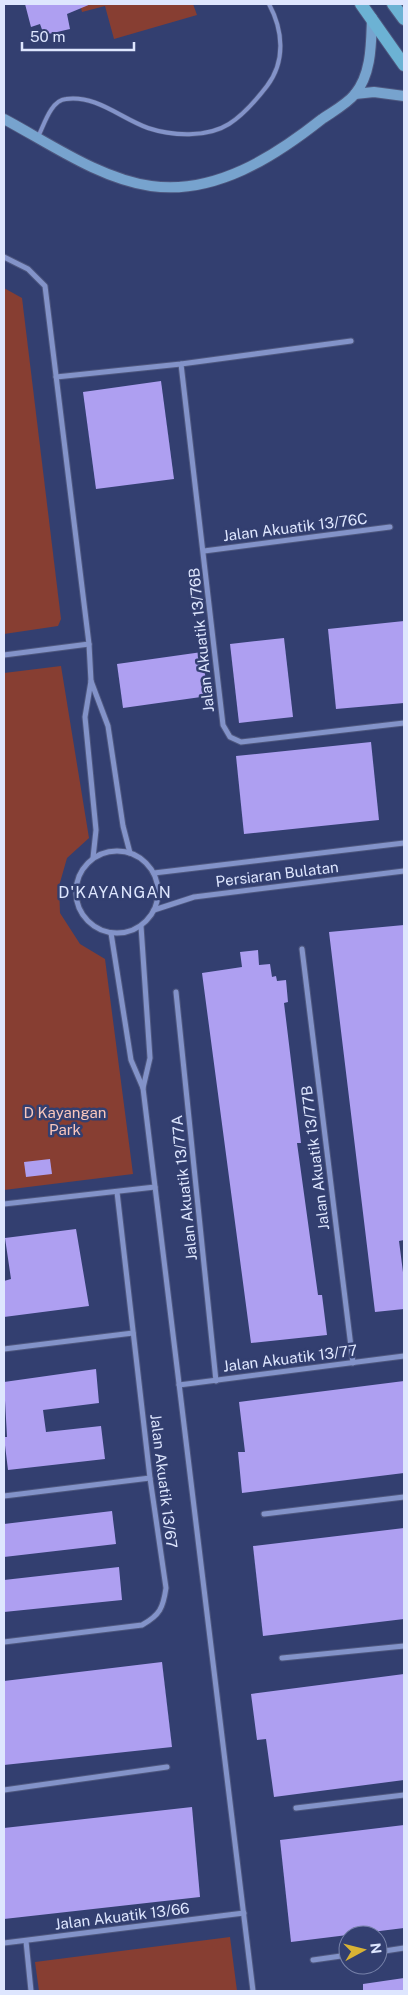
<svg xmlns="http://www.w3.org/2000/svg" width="408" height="1995" font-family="'Public Sans',sans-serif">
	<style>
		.green { fill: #873e32 }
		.building { fill: #ae9ff1 }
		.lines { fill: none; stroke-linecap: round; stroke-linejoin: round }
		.lane-casing { stroke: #4e577f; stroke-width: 5.5 }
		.street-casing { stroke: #4e577f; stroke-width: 7 }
		.secondary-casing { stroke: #4e577f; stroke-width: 12 }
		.primary-casing { stroke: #4e577f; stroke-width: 14 }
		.lane { stroke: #8393c9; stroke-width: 4 }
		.street { stroke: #8393c9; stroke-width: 5 }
		.secondary { stroke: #77a3ce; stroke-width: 10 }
		.primary { stroke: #6cb2d4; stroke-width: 12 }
		.labels { text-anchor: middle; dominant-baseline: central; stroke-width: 5; stroke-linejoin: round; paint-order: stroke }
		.street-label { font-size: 15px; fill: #dee6fe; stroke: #333f70 }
		.park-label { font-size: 15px; fill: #f9c7bd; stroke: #333f70 }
		.neighbourhood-label { font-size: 16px; letter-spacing: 1px; fill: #dee6fe; stroke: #333f70 }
	</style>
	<rect width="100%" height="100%" fill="#333f70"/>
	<g class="green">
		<polygon points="80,4 193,4 197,15 114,39 105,6 82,12"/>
		<polygon points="4,288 22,298 61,619 58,626 4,634"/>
		<polygon points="61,666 89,838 67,858 59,886 60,913 80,944 105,959 133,1174 4,1190 4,673"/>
		<polygon points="230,1937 237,1991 39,1991 35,1962"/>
	</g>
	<g class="building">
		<polygon points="25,4 91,4 67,14 70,29 44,35 40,24 31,27"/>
		<polygon points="161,381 174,479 96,489 83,392"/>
		<polygon points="404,621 404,703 336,709 328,629"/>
		<polygon points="284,638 293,717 239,723 230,644"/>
		<polygon points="202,652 208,696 123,708 117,664"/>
		<polygon points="371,742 379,820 244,834 236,756"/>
		<polygon points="404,925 404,1240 399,1241 404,1280 404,1309 375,1312 329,932"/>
		<polygon points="258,950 259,965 270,964 272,977 276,976 277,981 286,980 288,1002 284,1003 301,1143 297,1143 318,1295 322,1295 327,1335 251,1343 202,973 242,967 240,952"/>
		<polygon points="50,1159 52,1174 26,1177 24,1162"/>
		<polygon points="76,1229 89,1306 4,1317 4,1281 11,1279 5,1238"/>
		<polygon points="96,1369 99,1403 43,1410 46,1432 101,1426 105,1459 8,1470 4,1437 7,1437 4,1382"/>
		<polygon points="404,1381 404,1473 242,1493 238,1452 245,1452 239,1402"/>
		<polygon points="112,1511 116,1544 4,1557 4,1524"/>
		<polygon points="404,1528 404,1619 263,1636 253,1546"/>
		<polygon points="119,1567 122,1600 4,1612 4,1580"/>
		<polygon points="162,1662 172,1747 4,1765 4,1681"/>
		<polygon points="404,1674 404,1780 274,1797 266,1739 257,1740 251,1694"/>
		<polygon points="192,1807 200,1897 4,1919 4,1828"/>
		<polygon points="404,1825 404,1928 291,1942 280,1840"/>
		<polygon points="404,1978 404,1991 363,1991 363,1984"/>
	</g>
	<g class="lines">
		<defs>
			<path id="lane" d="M38 137C44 125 51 100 66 99 97 95 120 118 148 128 172 136 207 138 229 124 243 115 257 99 267 86 286 61 283 30 269 4"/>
			<g id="street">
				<polyline points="4,257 28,269 45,286 89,644 91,681 85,717 96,830 93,858"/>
				<polyline points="181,364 223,725 230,737 241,742 404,723"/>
				<polyline points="56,377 181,364 351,341"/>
				<polyline points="204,551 390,527"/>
				<polyline points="4,655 89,644"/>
				<polyline points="91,681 108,726 123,826 130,853"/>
				<circle cx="117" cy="892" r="41"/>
				<polyline points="154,873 404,843"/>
				<polyline points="154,910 194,897 404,871"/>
				<polyline points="141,926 150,1058 143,1088"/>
				<polyline points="111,933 131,1060 143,1088 253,1991"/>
				<polyline points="302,949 353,1363"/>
				<polyline points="176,992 216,1381"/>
				<polyline points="4,1204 155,1187"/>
				<polyline points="4,1349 133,1333"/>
				<polyline points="179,1385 404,1356"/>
				<polyline points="4,1496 150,1478"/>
				<polyline points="264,1514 404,1497"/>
				<path d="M4 1642 142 1625C160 1615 163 1608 166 1588L150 1478 117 1192"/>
				<polyline points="282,1658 404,1646"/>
				<polyline points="4,1790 167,1767"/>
				<polyline points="296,1808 404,1795"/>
				<polyline points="26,1941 31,1991"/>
				<polyline points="4,1943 244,1913"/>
				<polyline points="378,1952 404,1948"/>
				<polyline points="313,1960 348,1955"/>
			</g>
			<g id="secondary">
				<polyline points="355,94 374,92 404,96"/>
				<path d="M4 119C49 143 100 179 151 186 215 195 274 157 322 119 332 112 347 104 355 94 372 73 371 43 372 18"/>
			</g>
			<g id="primary">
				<polyline points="361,4 404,65"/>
				<polyline points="393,4 404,19"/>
			</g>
		</defs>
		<use href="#lane" class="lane-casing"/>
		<use href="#street" class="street-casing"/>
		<use href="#secondary" class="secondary-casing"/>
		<use href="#primary" class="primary-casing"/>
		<use href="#lane" class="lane"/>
		<use href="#street" class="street"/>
		<use href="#secondary" class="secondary"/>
		<use href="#primary" class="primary"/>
	</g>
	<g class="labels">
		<g class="street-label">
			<text transform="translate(295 527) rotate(-7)">Jalan Akuatik 13/76C</text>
			<text transform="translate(201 640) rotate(-96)">Jalan Akuatik 13/76B</text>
			<text transform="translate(277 874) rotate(-7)">Persiaran Bulatan</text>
			<text transform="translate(315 1158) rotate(-97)">Jalan Akuatik 13/77B</text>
			<text transform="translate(184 1188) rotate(-96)">Jalan Akuatik 13/77A</text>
			<text transform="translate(290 1358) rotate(-7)">Jalan Akuatik 13/77</text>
			<text transform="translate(164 1481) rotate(83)">Jalan Akuatik 13/67</text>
			<text transform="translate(122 1916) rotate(-7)">Jalan Akuatik 13/66</text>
		</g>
		<g class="park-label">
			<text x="65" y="1112">D Kayangan<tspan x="65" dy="17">Park</tspan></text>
		</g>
		<g class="neighbourhood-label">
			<text x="115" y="892">D'KAYANGAN</text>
		</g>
	</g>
	<rect width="408" height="1995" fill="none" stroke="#dee6fe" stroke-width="10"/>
	<g transform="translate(363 1950) rotate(83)"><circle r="24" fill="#333f70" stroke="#7782a9"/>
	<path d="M0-4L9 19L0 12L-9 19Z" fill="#d9b334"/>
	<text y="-8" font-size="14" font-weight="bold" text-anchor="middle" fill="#dee6fe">N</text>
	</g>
	<path d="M22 42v8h112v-8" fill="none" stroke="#dee6fe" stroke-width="2.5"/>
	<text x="30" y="42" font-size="15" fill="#dee6fe" stroke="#333f70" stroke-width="4" paint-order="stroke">50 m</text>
</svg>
